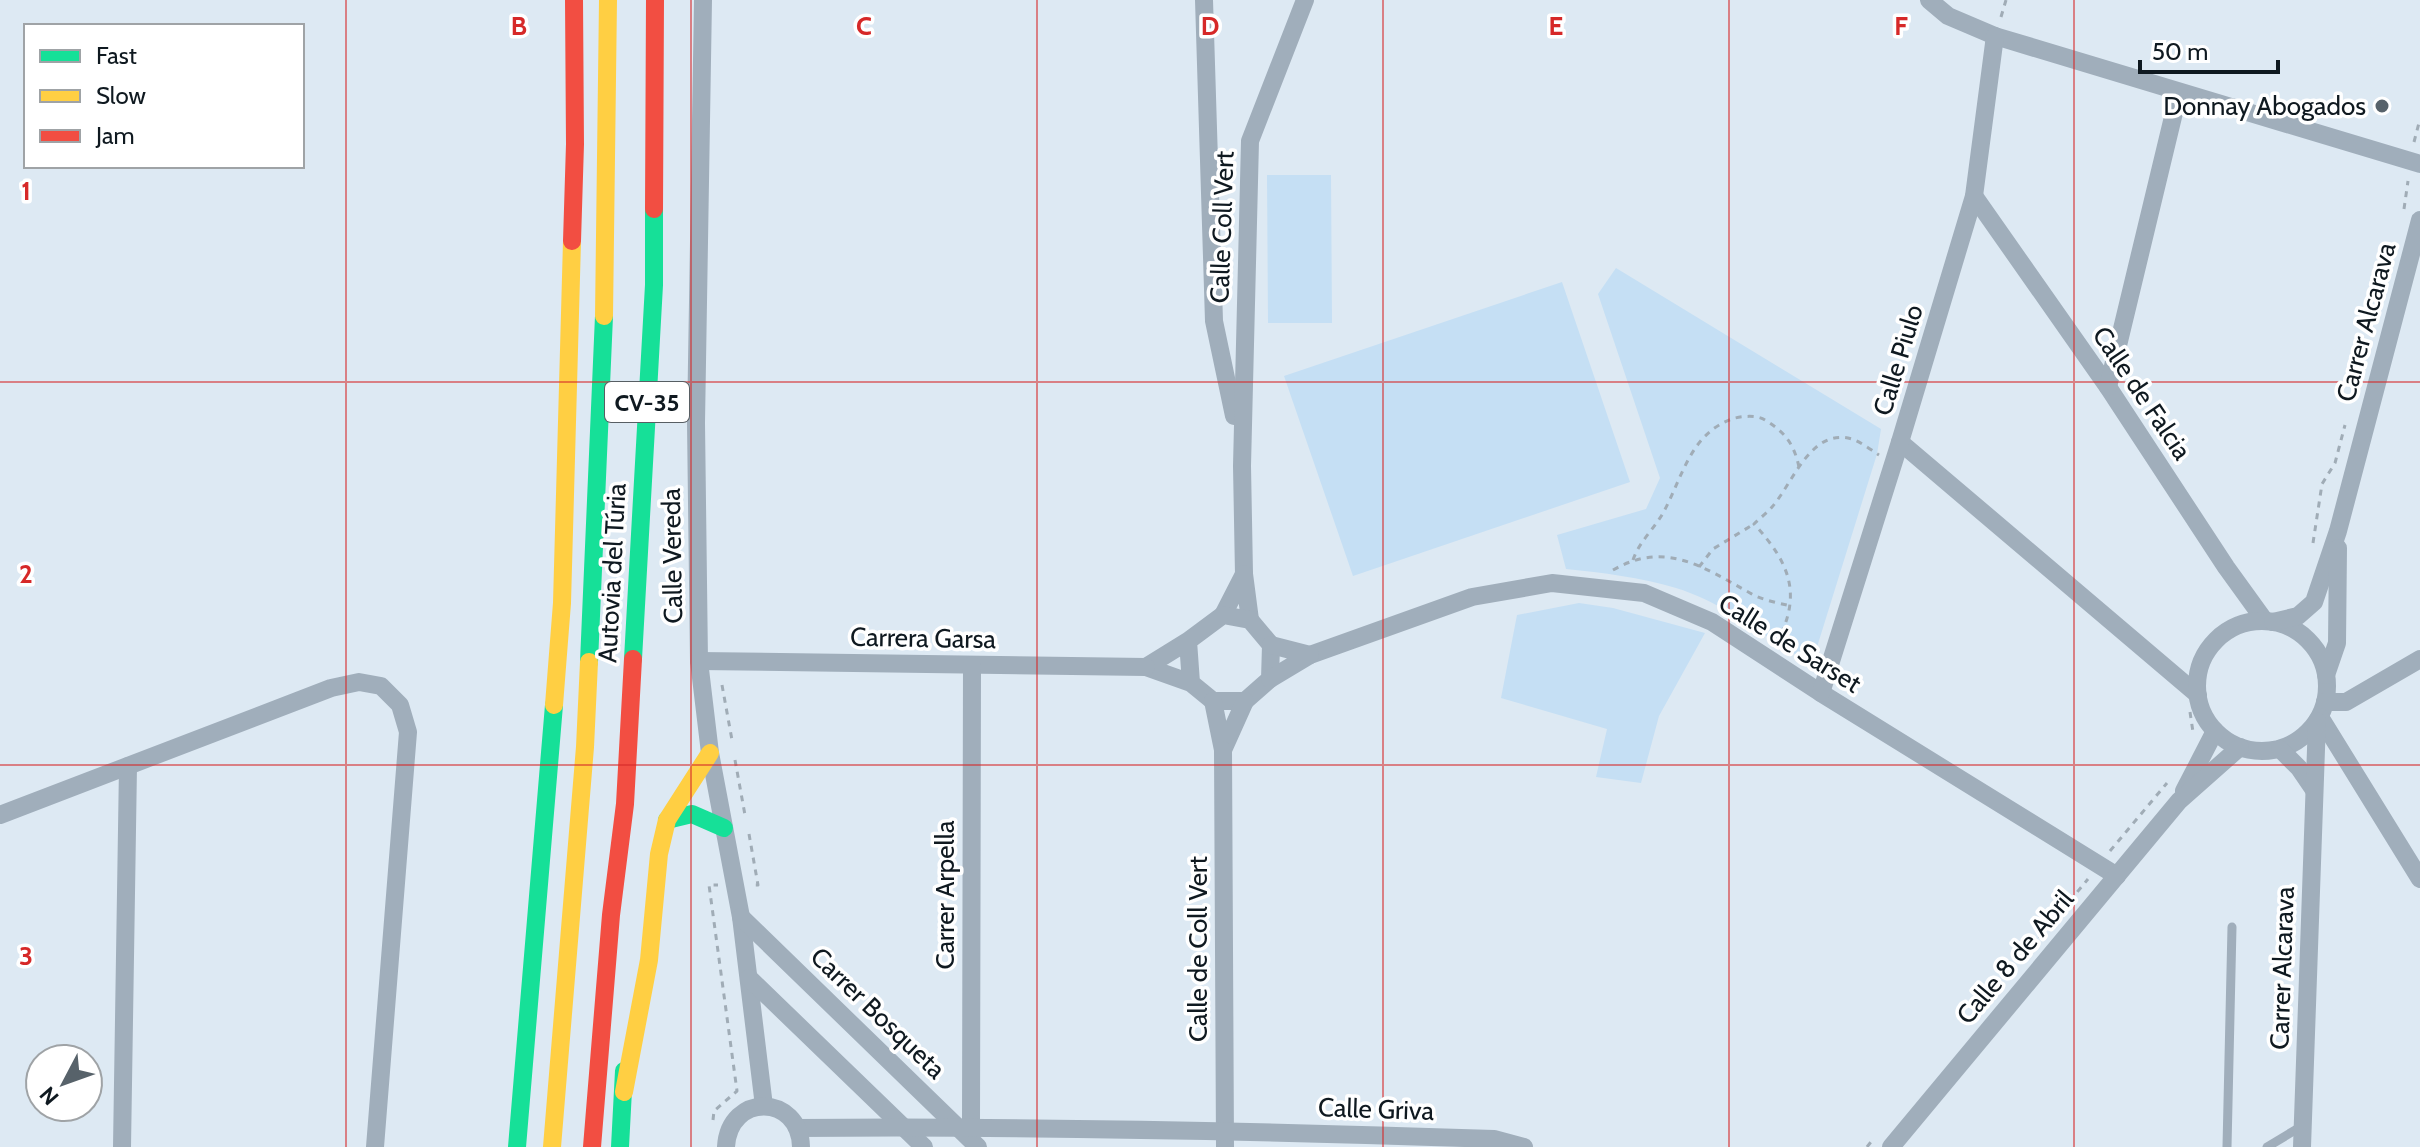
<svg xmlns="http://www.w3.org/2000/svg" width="2420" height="1147" font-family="Cabin,sans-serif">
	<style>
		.green { fill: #c5dff4 }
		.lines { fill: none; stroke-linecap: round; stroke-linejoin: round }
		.path { stroke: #a0acb6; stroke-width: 3; stroke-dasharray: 6 6; stroke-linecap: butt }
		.lane { stroke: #a0aebb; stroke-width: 9 }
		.street { stroke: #a0aebb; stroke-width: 18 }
		.fast { stroke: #16e098; stroke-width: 18 }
		.slow { stroke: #ffcf43; stroke-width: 18 }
		.jam { stroke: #f24e42; stroke-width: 18 }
		.grid { fill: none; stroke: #d62828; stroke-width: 2; stroke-opacity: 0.55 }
		.poi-dot { fill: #57626a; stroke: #fff; stroke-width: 3 }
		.labels { text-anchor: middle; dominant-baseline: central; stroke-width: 7; stroke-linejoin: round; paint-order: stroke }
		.shield { fill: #fff; stroke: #575e63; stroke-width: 2 }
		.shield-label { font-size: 24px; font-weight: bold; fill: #0f1920 }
		.poi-label { font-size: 26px; fill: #0f1920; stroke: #fff; text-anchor: end }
		.street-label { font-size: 26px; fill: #0f1920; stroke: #fff }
		.grid-label { font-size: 26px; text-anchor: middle; font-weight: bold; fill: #d62828; stroke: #fff; stroke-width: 7; stroke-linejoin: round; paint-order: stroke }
	</style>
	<rect width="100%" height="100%" fill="#dde9f3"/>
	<g class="green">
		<polygon points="1267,175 1331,175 1332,323 1268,323"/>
		<path d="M1616 268 1881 429 1877 454 1817 647C1808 657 1802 657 1790 652 1755 628 1718 601 1676 588 1640 577 1603 573 1566 569L1557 535 1646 509 1660 478 1598 294Z"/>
		<polygon points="1562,282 1630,482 1353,576 1284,376"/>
		<polygon points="1579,603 1613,608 1705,633 1659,716 1641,783 1596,777 1607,729 1501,698 1517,615"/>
	</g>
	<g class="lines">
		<g class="path">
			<polyline points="2001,17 2006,0"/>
			<polyline points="2414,142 2420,119"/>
			<polyline points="2404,209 2408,181"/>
			<polyline points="2313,543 2322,484 2335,463 2345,425"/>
			<path d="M1633 560C1639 542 1654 529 1663 513 1683 477 1690 432 1735 418 1744 416 1757 415 1765 420 1785 432 1794 444 1799 467"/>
			<polyline points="1699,567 1713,549 1754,524"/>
			<path d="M1613 570C1665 540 1703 567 1750 593 1762 600 1778 603 1791 606"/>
			<path d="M1776 644C1803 595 1790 563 1754 524 1760 518 1767 513 1772 507 1793 483 1811 427 1852 439 1861 442 1871 450 1879 455"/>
			<polyline points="722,685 732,740"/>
			<polyline points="2190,712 2193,732"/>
			<polyline points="735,760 745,815"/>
			<polyline points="749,834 758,885 754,885"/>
			<polyline points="2110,851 2167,783"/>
			<polyline points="2039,938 2088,879"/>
			<polyline points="713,1120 714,1111 737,1091 709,885 718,885"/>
			<polyline points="1867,1147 1874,1138"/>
		</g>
		<g class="lane">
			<polyline points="2227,1147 2232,927"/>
			<polyline points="2267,1147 2302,1126"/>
		</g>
		<g class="street">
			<polyline points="703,0 696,423 699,661 710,753 741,917 764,1106"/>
			<polyline points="1204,0 1214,321 1234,416"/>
			<polyline points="1929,0 1948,16 1995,36 2420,164"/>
			<polyline points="1974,196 2108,387 2226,567 2265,621"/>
			<polyline points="2108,387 2179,92"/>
			<polyline points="1900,442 2198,695"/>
			<polyline points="1244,574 1242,466 1250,141 1305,0"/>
			<polyline points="1223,615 1244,574 1250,620"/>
			<circle cx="2262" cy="686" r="65"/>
			<polyline points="2273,622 2298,616 2314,602 2338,531 2420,220"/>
			<polyline points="1188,641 1146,667 1191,683 1213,701 1245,701 1270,679 1271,645 1250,620 1223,615 1188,641 1191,683"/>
			<polyline points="1310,655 1472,597 1552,583 1644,593 1712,622 1821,693 2117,876"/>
			<polyline points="699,661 1146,667"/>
			<polyline points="2326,675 2337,643 2338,548"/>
			<polyline points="1270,679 1310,655 1271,645"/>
			<polyline points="1821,693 1900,442 1974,196 1995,36"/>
			<polyline points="1213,701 1223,750 1245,701"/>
			<polyline points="2325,702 2346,702 2420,659"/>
			<polyline points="2320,717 2420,879"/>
			<polyline points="2280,749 2299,768 2314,790"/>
			<polyline points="1223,750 1225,1147"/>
			<polyline points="2184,791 2215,731"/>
			<polyline points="0,815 331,688 359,682 381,686 400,705 408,732 375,1147"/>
			<polyline points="741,917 978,1147"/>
			<polyline points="749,978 924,1147"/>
			<polyline points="971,1126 972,665"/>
			<path d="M797 1128C1030 1126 1262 1131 1494 1139L1524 1147"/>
			<polyline points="122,1147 128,766"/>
			<path d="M726 1147C729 1092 800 1094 801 1147"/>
			<polyline points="1891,1147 2179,801 2240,747"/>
			<polyline points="2302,1147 2317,721"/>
		</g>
		<g class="fast">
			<polyline points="633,659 654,285 654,209"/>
			<polyline points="589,662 604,316"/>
			<polyline points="667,820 692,814 724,828"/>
			<polyline points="517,1147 554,705"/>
			<polyline points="620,1147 624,1071"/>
		</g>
		<g class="slow">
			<polyline points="604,316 608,0"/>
			<polyline points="554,705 562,603 572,241"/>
			<polyline points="624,1092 649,960 659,854 667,820 710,753"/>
			<polyline points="552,1147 585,747 589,662"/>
		</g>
		<g class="jam">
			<polyline points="654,209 655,0"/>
			<polyline points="572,241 575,144 574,0"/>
			<polyline points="592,1147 611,915 625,804 633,659"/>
		</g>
	</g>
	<path class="grid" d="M346 0V1147M691 0V1147M1037 0V1147M1383 0V1147M1729 0V1147M2074 0V1147M0 382H2420M0 765H2420"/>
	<circle class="poi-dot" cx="2382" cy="106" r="8"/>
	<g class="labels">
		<rect class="shield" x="605" y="382" width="84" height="40" rx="6"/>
		<g class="shield-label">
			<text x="647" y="402">CV-35</text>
		</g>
		<g class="poi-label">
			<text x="2366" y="106">Donnay Abogados</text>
		</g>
		<g class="street-label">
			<text transform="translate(1222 227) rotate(-88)">Calle Coll Vert</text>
			<text transform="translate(2366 322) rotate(-75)">Carrer Alcarava</text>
			<text transform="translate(1898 360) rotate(-73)">Calle Piulo</text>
			<text transform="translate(2142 393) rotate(56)">Calle de Falcia</text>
			<text transform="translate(672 556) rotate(-91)">Calle Vereda</text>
			<text transform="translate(612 573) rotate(-87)">Autovia del Túria</text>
			<text transform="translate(923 638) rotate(1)">Carrera Garsa</text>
			<text transform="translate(1790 643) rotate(32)">Calle de Sarset</text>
			<text transform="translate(945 895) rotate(-90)">Carrer Arpella</text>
			<text transform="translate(1198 949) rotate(-90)">Calle de Coll Vert</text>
			<text transform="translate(2015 957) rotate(-50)">Calle 8 de Abril</text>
			<text transform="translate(2282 968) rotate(-88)">Carrer Alcarava</text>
			<text transform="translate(878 1013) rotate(44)">Carrer Bosqueta</text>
			<text transform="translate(1376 1109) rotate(2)">Calle Griva</text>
		</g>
	</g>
	<g class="grid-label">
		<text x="519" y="35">B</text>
		<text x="864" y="35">C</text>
		<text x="1210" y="35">D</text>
		<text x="1556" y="35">E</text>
		<text x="1901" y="35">F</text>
		<text x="26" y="200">1</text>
		<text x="26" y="583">2</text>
		<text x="26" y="965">3</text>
	</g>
	<rect x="24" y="24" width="280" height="144" fill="#ffffff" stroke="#9fa3a6" stroke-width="2"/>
	<rect x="40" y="50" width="40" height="12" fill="#16e098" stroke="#9fa3a6" stroke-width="2"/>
	<text x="96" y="64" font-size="24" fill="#0f1920">Fast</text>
	<rect x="40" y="90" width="40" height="12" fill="#ffcf43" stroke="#9fa3a6" stroke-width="2"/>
	<text x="96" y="104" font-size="24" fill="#0f1920">Slow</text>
	<rect x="40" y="130" width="40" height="12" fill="#f24e42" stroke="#9fa3a6" stroke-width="2"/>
	<text x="96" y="144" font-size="24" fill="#0f1920">Jam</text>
	<g transform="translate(64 1083) rotate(229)"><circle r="38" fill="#ffffff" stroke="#9fa3a6" stroke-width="2"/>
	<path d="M0-6L14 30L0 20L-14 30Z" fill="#57626a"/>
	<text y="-12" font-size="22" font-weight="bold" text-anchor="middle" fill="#0f1920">N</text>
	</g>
	<path d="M2140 60v12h138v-12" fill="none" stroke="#0f1920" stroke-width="4"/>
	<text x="2152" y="60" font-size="24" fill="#0f1920" stroke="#ffffff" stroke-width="6" paint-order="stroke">50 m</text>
</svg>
